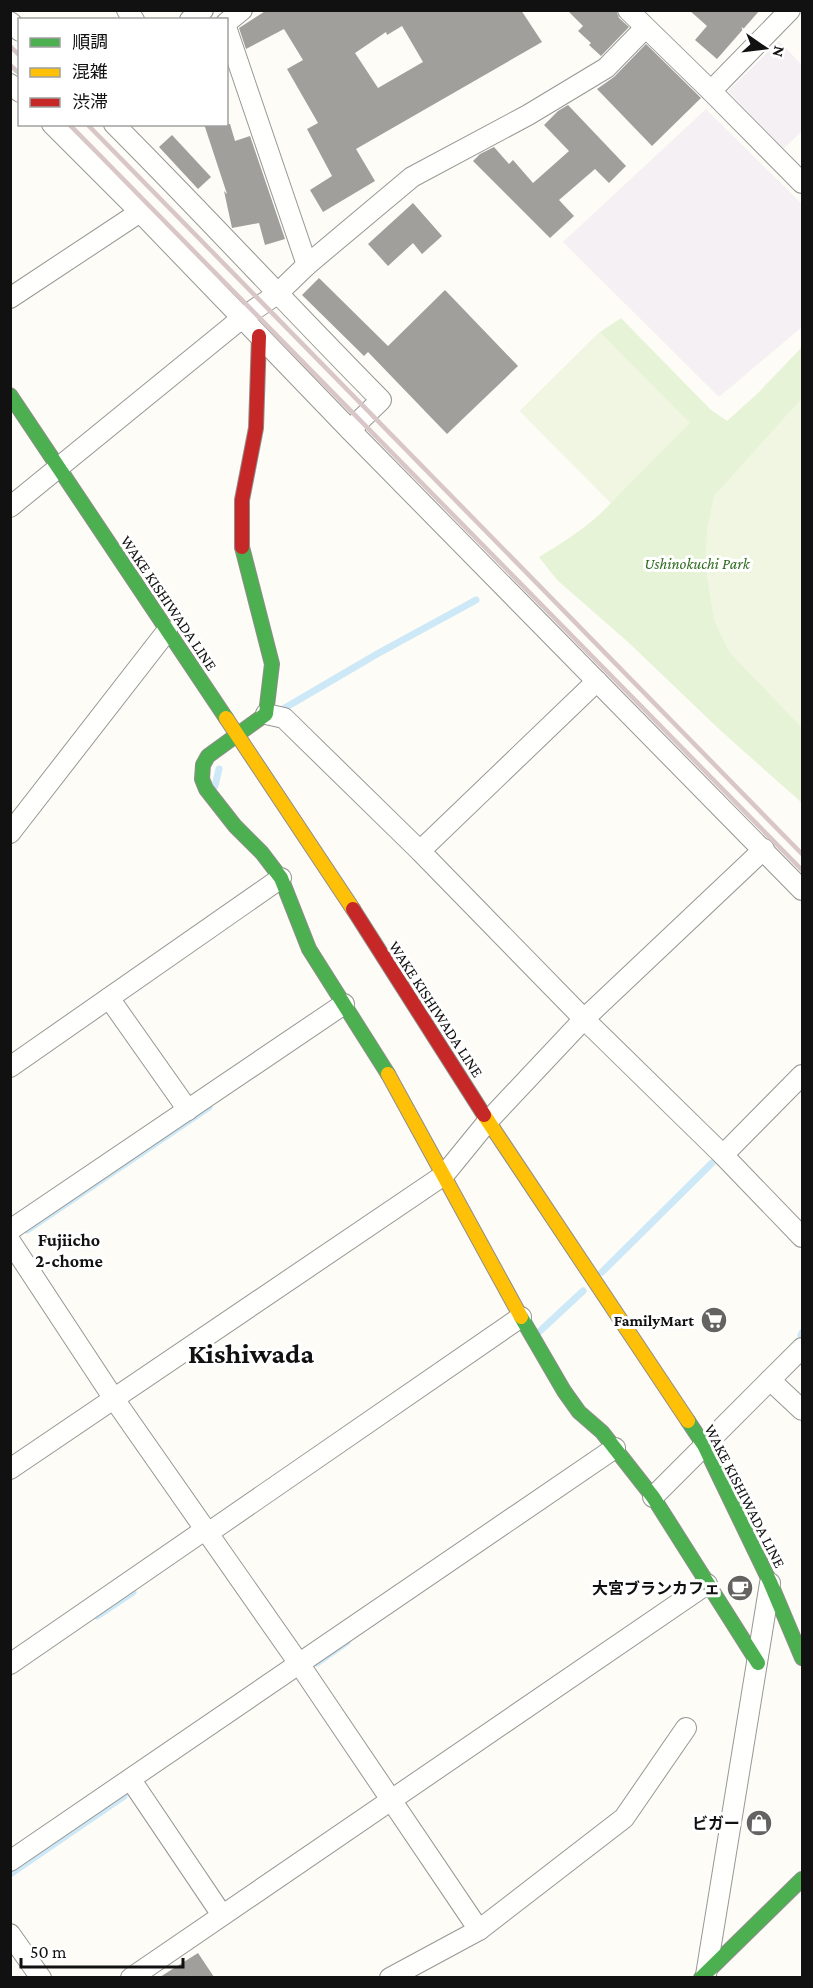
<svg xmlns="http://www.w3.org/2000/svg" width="813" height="1988" font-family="'Crimson Pro','Noto Sans JP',serif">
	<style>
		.industrial { fill: #f5f0f3 }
		.green { fill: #e7f3d7 }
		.pitch { fill: #f0f6e1 }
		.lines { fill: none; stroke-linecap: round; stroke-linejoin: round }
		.stream { stroke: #cde8f7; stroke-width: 7 }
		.building { fill: #a19f9c; fill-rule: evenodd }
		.street-casing { stroke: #979795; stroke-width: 22 }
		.fast-casing { stroke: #8e8d8b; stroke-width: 16 }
		.slow-casing { stroke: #8e8d8b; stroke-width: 16 }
		.jam-casing { stroke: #8e8d8b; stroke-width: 16 }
		.street { stroke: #fffffe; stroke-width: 20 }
		.fast { stroke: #4caf50; stroke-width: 14 }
		.slow { stroke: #ffc107; stroke-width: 14 }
		.jam { stroke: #c62828; stroke-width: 14 }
		.rail { stroke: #d9c6c7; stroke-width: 4.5 }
		.labels { text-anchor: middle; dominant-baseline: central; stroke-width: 6; stroke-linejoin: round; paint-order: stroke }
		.park-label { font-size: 16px; font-style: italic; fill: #2f6b1f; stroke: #fff }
		.street-label { font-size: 16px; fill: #111; stroke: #fff }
		.poi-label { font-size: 16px; font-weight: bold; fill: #111; stroke: #fff; text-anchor: end }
		.neighbourhood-label { font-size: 18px; font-weight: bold; fill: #111; stroke: #fff }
		.town-label { font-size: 28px; font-weight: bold; fill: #111; stroke: #fff }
	</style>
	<rect width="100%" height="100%" fill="#fdfcf7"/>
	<g class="industrial">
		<polygon points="779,41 802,65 802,131 783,149 728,91"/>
		<polygon points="706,109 802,204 802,327 719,397 563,242"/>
	</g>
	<path class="green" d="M621 318 710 409 727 421 757 394 802 347V803L721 731 628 642 557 580 539 557C565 541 590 526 611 503L520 411 600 332Z"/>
	<g class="pitch">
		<polygon points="600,332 690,423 611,503 520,411"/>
		<polygon points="802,398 802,728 729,652 714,620 705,564 707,530 714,496"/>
	</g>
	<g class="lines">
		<g class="stream">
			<polyline points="283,709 377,654 476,600"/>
			<polyline points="215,786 219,769"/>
			<polyline points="27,1230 209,1107"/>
			<polyline points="602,1272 712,1163"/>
			<polyline points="539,1332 583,1291"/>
			<polyline points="801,1335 802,1333"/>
			<polyline points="97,1616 133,1592"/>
			<polyline points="317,1663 347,1642"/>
			<polyline points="10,1874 124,1796"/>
		</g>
	</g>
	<g class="building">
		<path d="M267 10H521L542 42 356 149 375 181 323 212 310 190 332 176 307 129 318 123 287 69 303 60 284 29 246 49 239 28ZM402 26 423 62 378 88 355 53 386 32 387 35Z"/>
		<polygon points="567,10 616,10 619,18 629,27 601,56 589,45 591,43 578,31 583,26"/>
		<polygon points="689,10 760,10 717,59 695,40 707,26"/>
		<polygon points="646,44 701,98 652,146 597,89 614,77"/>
		<polygon points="568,105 626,166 609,183 595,169 559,200 574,216 550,238 473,161 480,154 494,147 509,164 513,160 533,183 569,151 544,125 558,111"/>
		<polygon points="204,124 230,124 235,141 250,136 285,239 265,245 259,223 232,228 224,191 227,194"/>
		<polygon points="172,135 211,177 198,189 159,147"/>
		<polygon points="413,203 442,236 422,254 413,243 388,266 368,244"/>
		<polygon points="319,278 388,346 445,290 518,366 447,434 368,352 364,356 302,295"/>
		<polygon points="198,1953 214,1977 160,1977"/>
	</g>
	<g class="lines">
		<defs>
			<g id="street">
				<polyline points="127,10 134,20"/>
				<polyline points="628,10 711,91 802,183"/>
				<polyline points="190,20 203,10"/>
				<polyline points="10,22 20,31"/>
				<polyline points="226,23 242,10"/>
				<polyline points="226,27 307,265"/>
				<polyline points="10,84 20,92"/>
				<polyline points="711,91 790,10"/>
				<polyline points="52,124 140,212 350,430 802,890"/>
				<path d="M114 124C205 215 291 309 381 400L350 430"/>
				<polyline points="10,298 140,212"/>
				<polyline points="10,507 242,318 277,294 307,265 412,177 528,115 606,68 645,28"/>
				<polyline points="266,714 284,718 420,851 584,1019 723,1155 802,1237"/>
				<polyline points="10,833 167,631"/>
				<polyline points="420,851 597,681"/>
				<polyline points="109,998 188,1110"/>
				<polyline points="10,1067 281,878"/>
				<polyline points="723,1155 802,1075"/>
				<polyline points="10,1230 344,1004"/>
				<polyline points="10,1241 114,1399 300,1665 479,1930"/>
				<polyline points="770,1380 802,1410"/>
				<polyline points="10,1469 444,1175 488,1121 584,1019 764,849"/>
				<polyline points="653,1497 802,1348"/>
				<polyline points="208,1533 521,1317"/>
				<polyline points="10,1664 206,1529"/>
				<polyline points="131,1780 222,1915"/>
				<polyline points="10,1861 615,1448"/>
				<polyline points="10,1934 41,1978"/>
				<polyline points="706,1975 770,1583"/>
				<polyline points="131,1978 707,1584"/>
				<polyline points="390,1978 479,1930 624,1818 686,1728"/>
			</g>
			<g id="fast">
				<polyline points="10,395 226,718"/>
				<polyline points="242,547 272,664 266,714 208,756 203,765 202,779 206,789 235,826 262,853 281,878 309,949 388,1074"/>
				<polyline points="521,1317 564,1391 579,1412 602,1432 653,1497 758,1663"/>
				<polyline points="688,1421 704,1445 770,1582 802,1658"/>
				<polyline points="701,1978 802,1879"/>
			</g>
			<g id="slow">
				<polyline points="226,718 353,909"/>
				<polyline points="388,1074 521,1317"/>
				<polyline points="484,1115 688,1421"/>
			</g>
			<g id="jam">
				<polyline points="242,547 242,500 256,428 259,336"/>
				<polyline points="353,909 484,1115"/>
			</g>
		</defs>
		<use href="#street" class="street-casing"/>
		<use href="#fast" class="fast-casing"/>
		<use href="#slow" class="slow-casing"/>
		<use href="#jam" class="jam-casing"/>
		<use href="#street" class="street"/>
		<use href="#fast" class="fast"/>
		<use href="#slow" class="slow"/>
		<use href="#jam" class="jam"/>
		<g class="rail">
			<polyline points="10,46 20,56"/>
			<polyline points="10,65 20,74"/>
			<polyline points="69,124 802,870"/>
			<polyline points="87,124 802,854"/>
		</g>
	</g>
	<defs>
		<symbol id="supermarket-disc" viewBox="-11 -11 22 22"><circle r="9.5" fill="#646362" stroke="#fff"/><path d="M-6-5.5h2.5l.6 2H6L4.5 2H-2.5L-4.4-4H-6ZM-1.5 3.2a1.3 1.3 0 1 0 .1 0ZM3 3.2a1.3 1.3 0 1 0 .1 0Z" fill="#fff"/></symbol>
		<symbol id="cafe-disc" viewBox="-11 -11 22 22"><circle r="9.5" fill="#646362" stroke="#fff"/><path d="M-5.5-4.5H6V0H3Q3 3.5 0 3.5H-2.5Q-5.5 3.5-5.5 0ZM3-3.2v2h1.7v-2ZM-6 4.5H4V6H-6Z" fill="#fff"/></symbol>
		<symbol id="shop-disc" viewBox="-11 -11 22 22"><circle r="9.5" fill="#646362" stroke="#fff"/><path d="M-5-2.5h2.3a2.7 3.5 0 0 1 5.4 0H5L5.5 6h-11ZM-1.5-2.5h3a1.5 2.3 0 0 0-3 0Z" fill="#fff"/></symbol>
	</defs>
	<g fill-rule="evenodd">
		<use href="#supermarket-disc" x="699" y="1305" width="30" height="30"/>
		<use href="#cafe-disc" x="725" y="1573" width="30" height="30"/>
		<use href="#shop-disc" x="744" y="1808" width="30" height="30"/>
	</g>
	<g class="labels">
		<g class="park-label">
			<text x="697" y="563">Ushinokuchi Park</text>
		</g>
		<g class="street-label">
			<text transform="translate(169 603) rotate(56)">WAKE KISHIWADA LINE</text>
			<text transform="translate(436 1009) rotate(57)">WAKE KISHIWADA LINE</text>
			<text transform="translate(745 1496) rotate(63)">WAKE KISHIWADA LINE</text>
		</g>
		<g class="poi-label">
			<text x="694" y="1320">FamilyMart</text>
			<text x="720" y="1588">大宮ブランカフェ</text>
			<text x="740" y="1823">ビガー</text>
		</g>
		<g class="neighbourhood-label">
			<text x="69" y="1240">Fujiicho<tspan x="69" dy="21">2-chome</tspan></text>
		</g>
		<g class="town-label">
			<text x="251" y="1353">Kishiwada</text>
		</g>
	</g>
	<rect width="813" height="1988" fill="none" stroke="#111111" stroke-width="24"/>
	<rect x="18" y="18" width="210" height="108" fill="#ffffff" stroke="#a0a0a0" stroke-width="1.5"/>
	<rect x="30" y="38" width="30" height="9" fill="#4caf50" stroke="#a0a0a0" stroke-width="1.5"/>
	<text x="72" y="48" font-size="18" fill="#111111">順調</text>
	<rect x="30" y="68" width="30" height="9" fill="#ffc107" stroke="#a0a0a0" stroke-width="1.5"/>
	<text x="72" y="78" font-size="18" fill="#111111">混雑</text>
	<rect x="30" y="98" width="30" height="9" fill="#c62828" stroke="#a0a0a0" stroke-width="1.5"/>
	<text x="72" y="108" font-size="18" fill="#111111">渋滞</text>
	<g transform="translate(765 48) rotate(104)" stroke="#ffffff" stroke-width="4.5" paint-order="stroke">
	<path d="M0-4.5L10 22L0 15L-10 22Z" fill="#111111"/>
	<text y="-9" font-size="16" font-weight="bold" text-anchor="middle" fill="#111111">N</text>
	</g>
	<path d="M21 1958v9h162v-9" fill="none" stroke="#111111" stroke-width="3"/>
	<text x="30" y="1958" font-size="18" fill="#111111" stroke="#ffffff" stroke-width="4.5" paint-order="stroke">50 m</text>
</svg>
